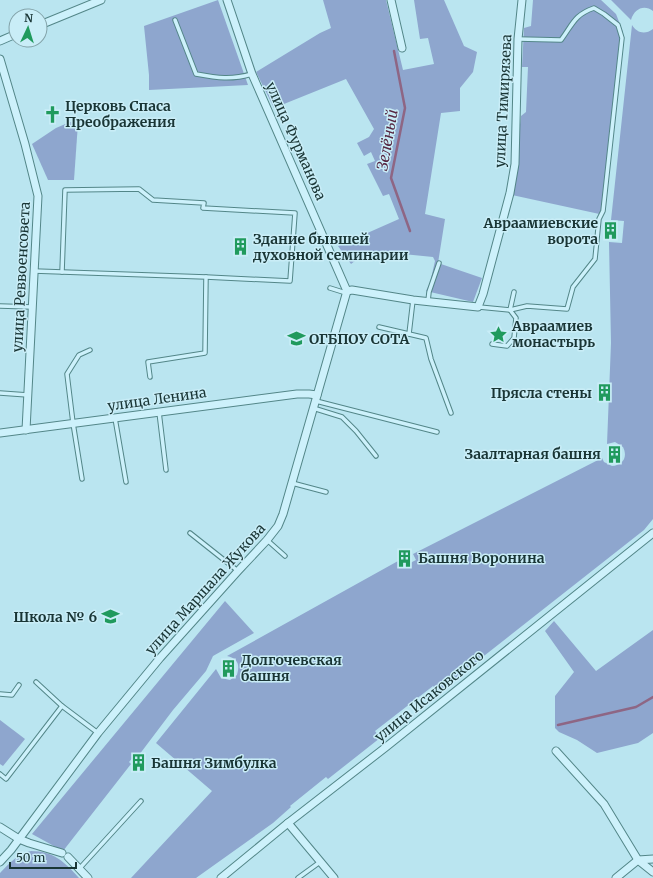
<svg xmlns="http://www.w3.org/2000/svg" width="653" height="878" font-family="Merriweather,serif">
	<style>
		.green { fill: #8ea6ce }
		.lines { fill: none; stroke-linecap: round; stroke-linejoin: round }
		.stream { stroke: #8e6684; stroke-width: 2.5 }
		.lane-casing { stroke: #538688; stroke-width: 5.5 }
		.street-casing { stroke: #538688; stroke-width: 9 }
		.lane { stroke: #cdf1fb; stroke-width: 3.5 }
		.street { stroke: #cdf1fb; stroke-width: 7 }
		.labels { text-anchor: middle; dominant-baseline: central; stroke-width: 3; stroke-linejoin: round; paint-order: stroke }
		.street-label { font-size: 14px; fill: #193535; stroke: #c9edf7 }
		.poi-label { font-size: 14px; font-weight: bold; fill: #193535; stroke: #c9edf7; text-anchor: start }
		.water-label { font-size: 15px; font-style: italic; fill: #562742; stroke: #c9edf7 }
	</style>
	<rect width="100%" height="100%" fill="#bae5f0"/>
	<g class="green">
		<polygon points="218,0 248,85 149,90 149,75 144,26"/>
		<polygon points="323,0 386,0 403,70 434,64 428,38 420,39 414,0 444,0 464,46 477,52 473,72 460,88 460,111 441,113 425,214 445,219 438,263 482,278 473,302 426,291 430,283 435,261 433,257 403,254 360,257 351,264 338,246 399,219 389,194 383,196 367,164 375,161 371,152 364,156 357,143 369,137 374,129 346,79 274,108 256,72 320,33 331,28"/>
		<polygon points="533,0 601,0 616,14 623,32 604,215 512,195 521,116 526,112 528,67 522,67 524,28 531,26"/>
		<path d="M611 0H653V11C644 4 634 9 631 20Z"/>
		<path d="M632 25C637 33 645 35 653 29V519L644 530 438 692 433 686 375 731 380 738 328 779 326 777 290 806 291 807 273 823 196 878H131L212 791 156 743 216 669 221 678 230 680 237 675C240 664 238 659 227 656L398 561 402 567 416 560 413 554 602 458 604 462 612 466C623 465 628 457 623 447L615 442 607 444 611 343 609 242 622 243 624 221 611 220Z"/>
		<polygon points="70,122 78,123 74,180 48,180 32,144 56,128"/>
		<polygon points="225,601 254,633 213,656 206,671 173,710 139,755 136,754 129,762 131,764 63,851 32,834"/>
		<polygon points="554,621 596,671 653,630 653,733 638,743 597,753 577,740 559,732 555,728 555,696 574,672 545,631"/>
		<polygon points="0,720 25,739 3,766 0,764"/>
		<path d="M31 851C53 851 65 862 79 878H0V873C9 864 18 853 31 851Z"/>
	</g>
	<g class="lines">
		<g class="stream">
			<polyline points="394,51 405,108 391,178 410,231"/>
			<polyline points="558,725 636,707 653,697"/>
		</g>
		<defs>
			<g id="lane">
				<path d="M175 20 196 74C218 78 231 80 252 74"/>
				<polyline points="34,271 206,277 205,353 148,362 150,377"/>
				<polyline points="62,272 65,190 139,189 153,200 204,203 203,208 295,213 290,281 206,277"/>
				<polyline points="330,288 346,293"/>
				<polyline points="413,300 409,334 426,338 431,359 451,413"/>
				<polyline points="428,301 429,292 439,263"/>
				<polyline points="0,306 32,307"/>
				<path d="M479 307 510 310 527 306 567 309 573 287 595 259 599 219 603 211 622 38 618 25 604 14 594 8C574 15 573 24 561 40L518 39"/>
				<polyline points="379,327 409,334"/>
				<polyline points="492,344 507,346 514,338 516,318 510,310 514,292"/>
				<polyline points="0,393 28,395"/>
				<polyline points="316,401 437,432"/>
				<polyline points="313,408 342,417 356,431 376,456"/>
				<polyline points="159,412 166,470"/>
				<polyline points="115,418 126,482"/>
				<polyline points="82,479 73,423 67,374 79,355 90,350"/>
				<polyline points="292,483 326,492"/>
				<polyline points="190,533 238,571"/>
				<polyline points="267,540 285,556"/>
				<polyline points="36,682 62,706"/>
				<polyline points="0,694 12,695 19,685"/>
				<polyline points="0,774 6,779 62,706 98,733"/>
				<polyline points="79,869 141,801"/>
				<polyline points="298,878 320,862"/>
			</g>
			<g id="street">
				<polyline points="227,0 252,74 347,291"/>
				<polyline points="391,0 402,48"/>
				<polyline points="40,25 101,0"/>
				<polyline points="0,41 16,34"/>
				<polyline points="0,59 25,144 38,196 26,430"/>
				<polyline points="347,291 352,290 413,300 478,307 483,294 510,193 515,164 518,39 522,0"/>
				<polyline points="0,433 297,394 309,394 317,395"/>
				<polyline points="556,751 604,804 638,860 653,872"/>
				<polyline points="288,823 334,878"/>
				<polyline points="0,827 19,839 29,843 62,853"/>
				<polyline points="68,857 88,878"/>
				<polyline points="0,862 11,850 98,733 160,658 238,571 267,540 278,526 283,514 347,291"/>
				<polyline points="221,878 288,823 386,747 653,533"/>
				<polyline points="616,878 638,860 653,859"/>
			</g>
		</defs>
		<use href="#lane" class="lane-casing"/>
		<use href="#street" class="street-casing"/>
		<use href="#lane" class="lane"/>
		<use href="#street" class="street"/>
	</g>
	<defs>
		<symbol id="church-bare" viewBox="-9 -9 18 18"><path d="M-1.2-6h2.4v3.5h3.3v2.4h-3.3V6h-2.4V-.1h-3.3v-2.4h3.3Z" fill="#209a5d" stroke="#c9edf7" stroke-width="2.5" paint-order="stroke"/></symbol>
		<symbol id="building-bare" viewBox="-9 -9 18 18"><path d="M-4-6H4V6H1V3H-1V6H-4ZM-2.5-4.3h1.7v1.8h-1.7ZM.8-4.3h1.7v1.8H.8ZM-2.5-1h1.7V.8h-1.7ZM.8-1h1.7V.8H.8Z" fill="#209a5d" stroke="#c9edf7" stroke-width="2.5" paint-order="stroke"/></symbol>
		<symbol id="sight-bare" viewBox="-9 -9 18 18"><path d="M0-6L1.8-2.2L6-1.7L2.9 1.2L3.7 5.4L0 3.3L-3.7 5.4L-2.9 1.2L-6-1.7L-1.8-2.2Z" fill="#209a5d" stroke="#c9edf7" stroke-width="2.5" paint-order="stroke"/></symbol>
		<symbol id="university-bare" viewBox="-9 -9 18 18"><path d="M0-5L7-2L0 1L-7-2ZM-4 1L0 2.5L4 1V4Q0 6-4 4Z" fill="#209a5d" stroke="#c9edf7" stroke-width="2.5" paint-order="stroke"/></symbol>
		<symbol id="school-bare" viewBox="-9 -9 18 18"><path d="M0-5L7-2L0 1L-7-2ZM-4 1L0 2.5L4 1V4Q0 6-4 4Z" fill="#209a5d" stroke="#c9edf7" stroke-width="2.5" paint-order="stroke"/></symbol>
	</defs>
	<g fill-rule="evenodd">
		<use href="#church-bare" x="40" y="102" width="25" height="25"/>
		<use href="#building-bare" x="598" y="218" width="25" height="25"/>
		<use href="#building-bare" x="228" y="234" width="25" height="25"/>
		<use href="#sight-bare" x="486" y="322" width="25" height="25"/>
		<use href="#university-bare" x="284" y="326" width="25" height="25"/>
		<use href="#building-bare" x="592" y="380" width="25" height="25"/>
		<use href="#building-bare" x="602" y="442" width="25" height="25"/>
		<use href="#building-bare" x="392" y="546" width="25" height="25"/>
		<use href="#school-bare" x="98" y="604" width="25" height="25"/>
		<use href="#building-bare" x="216" y="656" width="25" height="25"/>
		<use href="#building-bare" x="126" y="750" width="25" height="25"/>
	</g>
	<g class="labels">
		<g class="street-label">
			<text transform="translate(503 101) rotate(-87)">улица Тимирязева</text>
			<text transform="translate(296 141) rotate(66)">улица Фурманова</text>
			<text transform="translate(21 277) rotate(-87)">улица Реввоенсовета</text>
			<text transform="translate(157 399) rotate(-8)">улица Ленина</text>
			<text transform="translate(205 589) rotate(-48)">улица Маршала Жукова</text>
			<text transform="translate(429 696) rotate(-39)">улица Исаковского</text>
		</g>
		<g class="poi-label">
			<text x="65" y="106">Церковь Спаса<tspan x="65" dy="16">Преображения</tspan></text>
			<text x="598" y="223" text-anchor="end">Авраамиевские<tspan x="598" dy="16">ворота</tspan></text>
			<text x="253" y="239">Здание бывшей<tspan x="253" dy="16">духовной семинарии</tspan></text>
			<text x="512" y="326">Авраамиев<tspan x="512" dy="16">монастырь</tspan></text>
			<text x="309" y="339">ОГБПОУ СОТА</text>
			<text x="592" y="393" text-anchor="end">Прясла стены</text>
			<text x="601" y="454" text-anchor="end">Заалтарная башня</text>
			<text x="418" y="558">Башня Воронина</text>
			<text x="97" y="617" text-anchor="end">Школа № 6</text>
			<text x="241" y="660">Долгочевская<tspan x="241" dy="16">башня</tspan></text>
			<text x="151" y="763">Башня Зимбулка</text>
		</g>
		<g class="water-label">
			<text transform="translate(387 140) rotate(-80)">Зелёный</text>
		</g>
	</g>
	<g transform="translate(28 28) rotate(4)"><circle r="19" fill="#c9edf7" stroke="#83a3a9"/>
	<path d="M0-3L7 15L0 10L-7 15Z" fill="#209a5d"/>
	<text y="-6" font-size="11" font-weight="bold" text-anchor="middle" fill="#193535">N</text>
	</g>
	<path d="M10 862v6h66v-6" fill="none" stroke="#193535" stroke-width="2"/>
	<text x="16" y="862" font-size="12" fill="#193535" stroke="#c9edf7" stroke-width="3" paint-order="stroke">50 m</text>
</svg>
